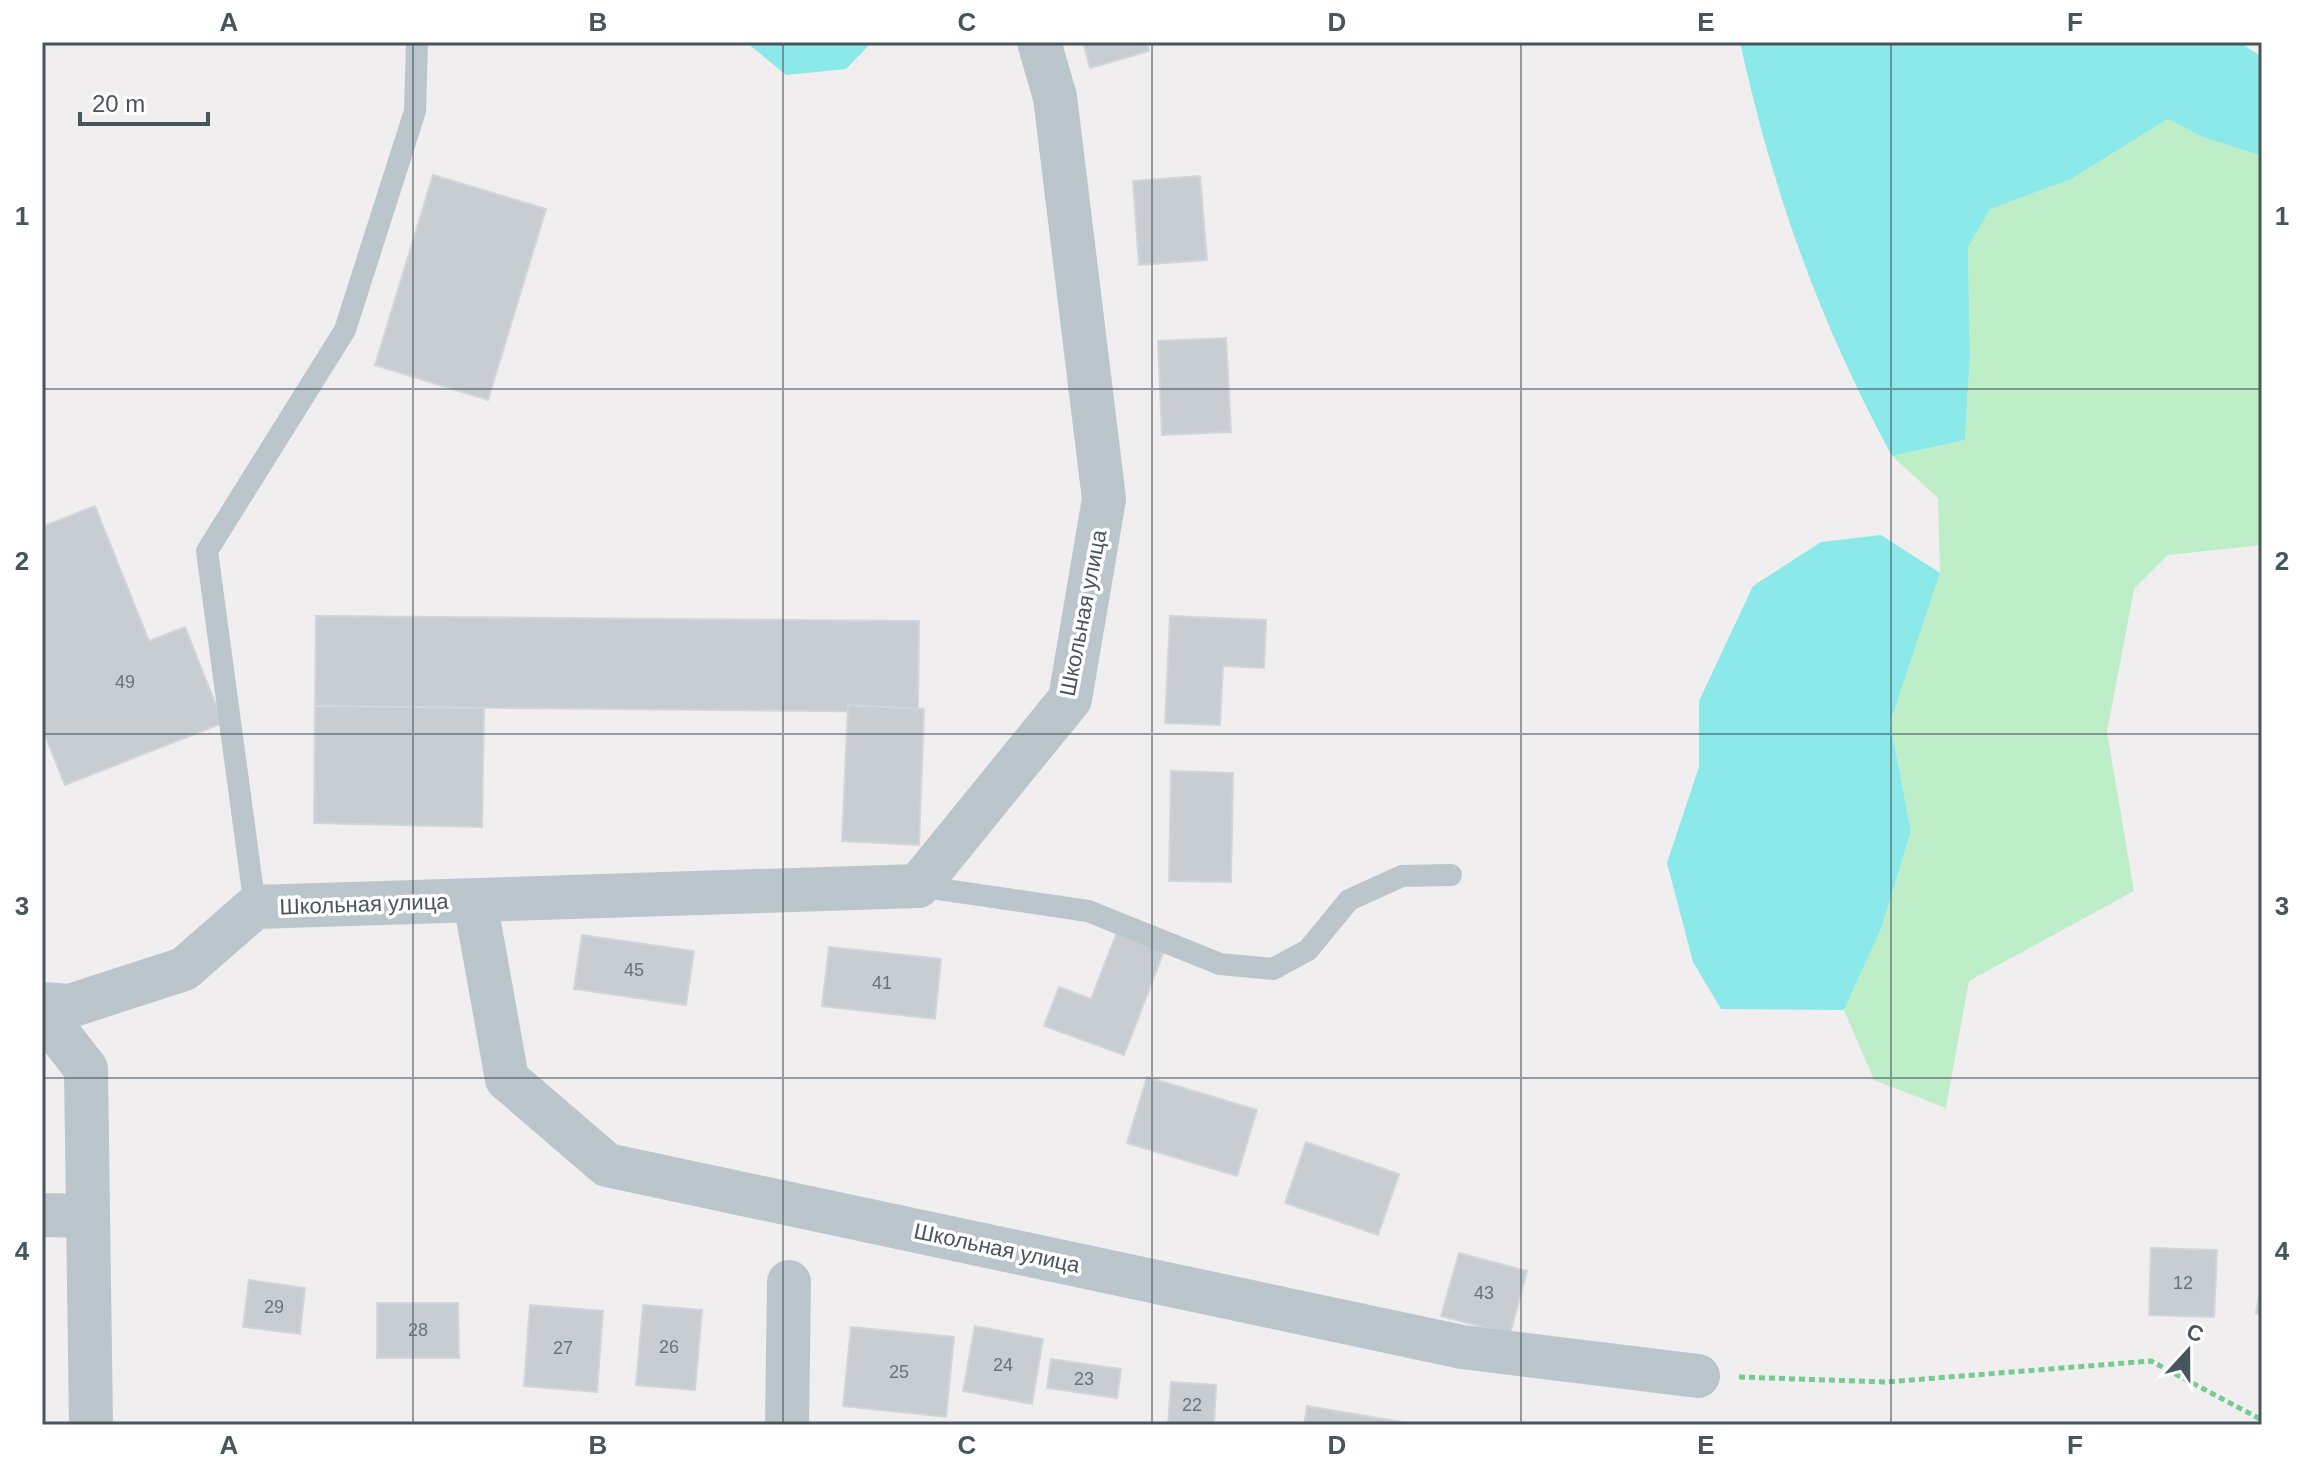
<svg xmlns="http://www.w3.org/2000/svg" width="2304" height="1467" font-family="Arial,sans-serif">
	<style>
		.green { fill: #bdeec7 }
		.water { fill: #8be9ea }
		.building { fill: #c8cdd1; stroke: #d2d6da; stroke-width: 2 }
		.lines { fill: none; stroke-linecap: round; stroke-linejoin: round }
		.path { stroke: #76cb90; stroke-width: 5; stroke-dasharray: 6 4; stroke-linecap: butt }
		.service { stroke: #bac6cb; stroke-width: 22 }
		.minor { stroke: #bac6cb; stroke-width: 44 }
		.tertiary { stroke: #bac6cb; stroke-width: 44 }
		.grid { fill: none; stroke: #47565c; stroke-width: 2; stroke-opacity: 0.55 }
		.labels { text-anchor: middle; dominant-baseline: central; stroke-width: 7; stroke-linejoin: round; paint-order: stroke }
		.number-label { font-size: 18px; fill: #677479 }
		.street-label { font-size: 22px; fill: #47565c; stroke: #fff }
		.neatline { fill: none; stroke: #47565c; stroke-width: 3 }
		.grid-label { font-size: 26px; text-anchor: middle; font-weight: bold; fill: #47565c }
	</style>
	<rect width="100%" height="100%" fill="#f1eeef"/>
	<polygon class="green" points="2168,119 2202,137 2262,156 2262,545 2168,555 2134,589 2107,732 2134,891 1969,981 1946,1108 1874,1080 1844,1010 1881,929 1911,831 1890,723 1940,573 1938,498 1892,456 1965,440 1970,354 1968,246 1990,209 2071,179"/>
	<g class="water">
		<polygon points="746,42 872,42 846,69 786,75"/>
		<path d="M1740 42H2239L2262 57V156L2202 137 2168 119 2071 179 1990 209 1968 247 1970 354 1965 440 1892 456C1819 321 1773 192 1740 42Z"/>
		<polygon points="1881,535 1940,573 1890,723 1911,831 1881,929 1844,1010 1721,1009 1693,962 1667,863 1699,767 1699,701 1753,586 1821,542"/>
	</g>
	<g class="building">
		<polygon points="1083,42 1147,42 1149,51 1090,68"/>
		<polygon points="433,175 546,209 488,400 375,365"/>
		<polygon points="1200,176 1207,260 1139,265 1133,181"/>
		<polygon points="1226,338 1231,432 1162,435 1158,341"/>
		<polygon points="95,506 149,641 185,627 223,723 65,785 42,728 42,527"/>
		<polygon points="316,616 919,621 918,712 315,706"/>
		<polygon points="1170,616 1266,620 1264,668 1223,666 1220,725 1165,723"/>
		<polygon points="848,705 924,709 919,845 842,841"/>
		<polygon points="315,706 484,708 482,827 314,823"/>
		<polygon points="1171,771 1233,773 1231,882 1169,881"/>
		<polygon points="1117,932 1164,951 1124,1055 1044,1026 1059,987 1091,999"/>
		<polygon points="582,935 694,951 686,1005 574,989"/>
		<polygon points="829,947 941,959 935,1019 822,1006"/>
		<polygon points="1147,1077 1257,1110 1237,1176 1127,1143"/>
		<polygon points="1306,1142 1399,1174 1378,1235 1285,1203"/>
		<polygon points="2151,1248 2217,1250 2214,1317 2149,1315"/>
		<polygon points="1459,1253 1527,1271 1510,1334 1441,1316"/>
		<polygon points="2262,1278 2262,1315 2256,1313"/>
		<polygon points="249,1280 305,1288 300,1334 243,1327"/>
		<polygon points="377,1303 458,1303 459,1358 377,1358"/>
		<polygon points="530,1305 603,1311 597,1392 524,1386"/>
		<polygon points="643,1305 702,1310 695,1390 636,1385"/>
		<polygon points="975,1326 1043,1339 1032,1404 963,1391"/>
		<polygon points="851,1327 954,1337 946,1417 843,1406"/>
		<polygon points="1051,1359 1121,1369 1117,1398 1047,1388"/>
		<polygon points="1171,1382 1216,1385 1214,1425 1168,1425"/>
		<polygon points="1307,1406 1420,1425 1304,1425"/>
	</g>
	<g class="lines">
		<polyline class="path" points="1739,1377 1886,1382 2151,1361 2262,1420"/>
		<g class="service">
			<polyline points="918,886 1088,911 1220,964 1273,969 1308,950 1349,900 1402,876 1451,875"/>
			<polyline points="255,907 207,551 345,330 415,111 417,42"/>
		</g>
		<g class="minor">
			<polyline points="475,901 507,1079 607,1165 1462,1347 1698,1376"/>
			<polyline points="42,1004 70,1006 184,969 255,907 918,886 1070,699 1104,499 1055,97 1039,42"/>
			<polyline points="42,1215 88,1216"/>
			<polyline points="787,1425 789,1282"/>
		</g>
		<polyline class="tertiary" points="42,1012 86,1069 91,1425"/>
	</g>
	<path class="grid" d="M413 42V1425M783 42V1425M1152 42V1425M1521 42V1425M1891 42V1425M42 389H2262M42 734H2262M42 1078H2262"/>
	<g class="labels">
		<g class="number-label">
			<text x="125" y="682">49</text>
			<text x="634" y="970">45</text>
			<text x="882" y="983">41</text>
			<text x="2183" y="1283">12</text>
			<text x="1484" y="1293">43</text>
			<text x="274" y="1307">29</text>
			<text x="418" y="1330">28</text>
			<text x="669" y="1347">26</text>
			<text x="563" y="1348">27</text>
			<text x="1003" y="1365">24</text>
			<text x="899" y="1372">25</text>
			<text x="1084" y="1379">23</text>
			<text x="1192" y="1405">22</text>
		</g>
		<g class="street-label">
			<text transform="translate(1083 613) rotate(-79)">Школьная улица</text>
			<text transform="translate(364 904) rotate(-2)">Школьная улица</text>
			<text transform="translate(997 1248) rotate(12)">Школьная улица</text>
		</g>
	</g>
	<rect width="2304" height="1467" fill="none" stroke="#ffffff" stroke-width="88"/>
	<g transform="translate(2188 1351) rotate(21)" stroke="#ffffff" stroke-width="6" paint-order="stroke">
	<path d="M0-6L14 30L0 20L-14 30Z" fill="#47565c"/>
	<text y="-12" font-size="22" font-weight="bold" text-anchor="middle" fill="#47565c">С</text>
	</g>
	<path d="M80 112v12h128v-12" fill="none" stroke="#47565c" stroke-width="4"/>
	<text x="92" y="112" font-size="24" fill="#47565c" stroke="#ffffff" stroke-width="6" paint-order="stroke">20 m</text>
	<rect x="44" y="44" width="2216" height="1379" class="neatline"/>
	<g class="grid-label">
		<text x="229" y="31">A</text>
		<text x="598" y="31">B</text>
		<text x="967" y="31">C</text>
		<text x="1337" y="31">D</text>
		<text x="1706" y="31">E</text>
		<text x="2075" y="31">F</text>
		<text x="22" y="225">1</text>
		<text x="2282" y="225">1</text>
		<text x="22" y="570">2</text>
		<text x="2282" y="570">2</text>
		<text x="22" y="915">3</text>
		<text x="2282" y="915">3</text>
		<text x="22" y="1260">4</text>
		<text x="2282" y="1260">4</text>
		<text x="229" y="1454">A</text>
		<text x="598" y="1454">B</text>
		<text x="967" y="1454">C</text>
		<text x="1337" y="1454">D</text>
		<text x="1706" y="1454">E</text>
		<text x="2075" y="1454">F</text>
	</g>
</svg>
